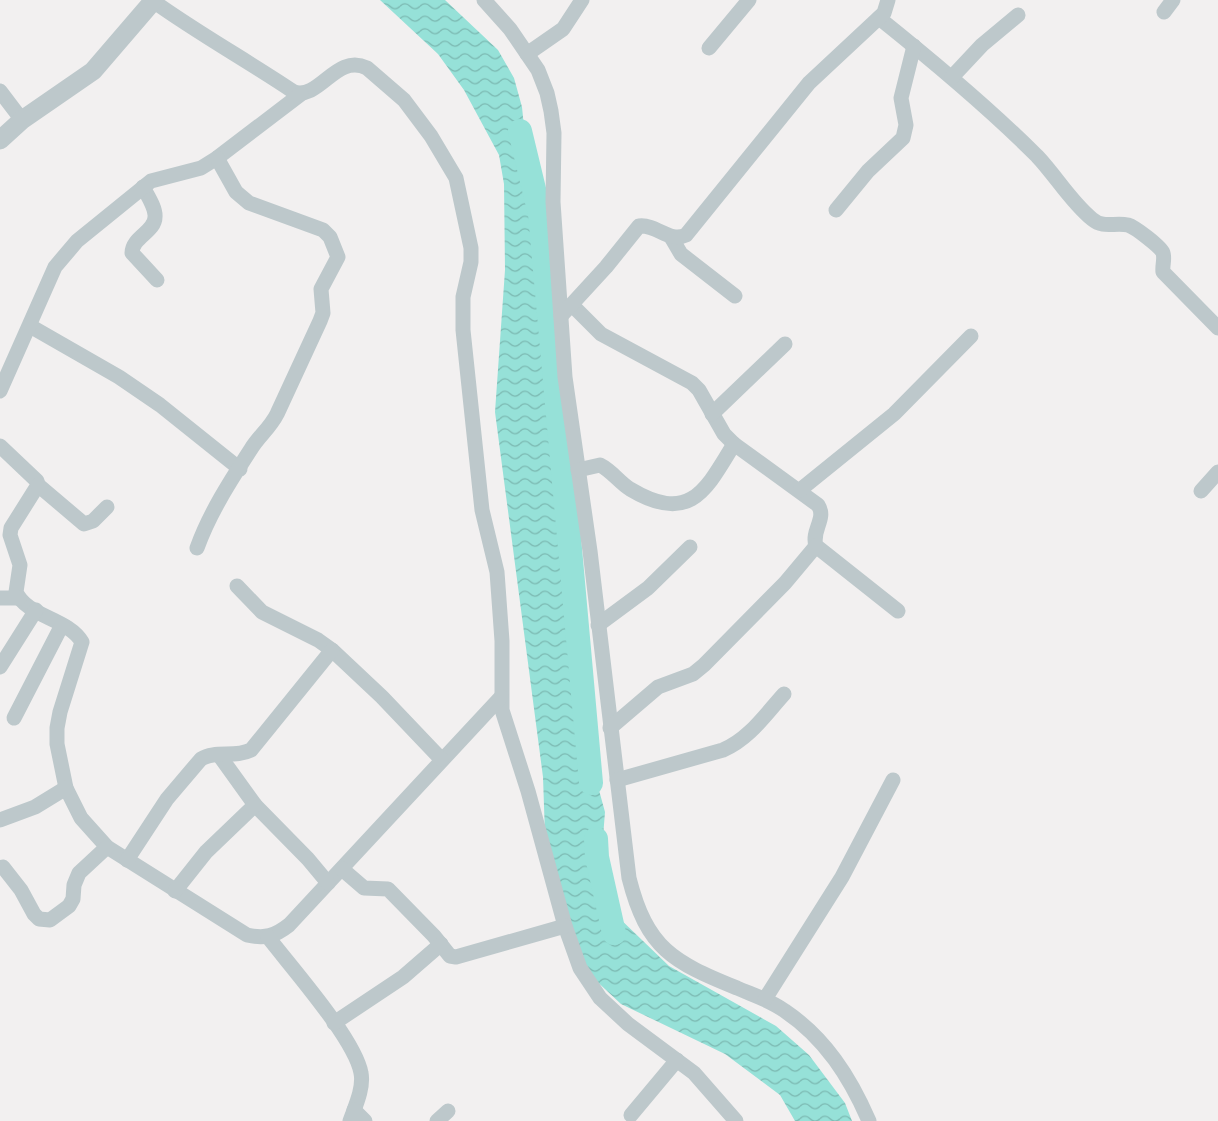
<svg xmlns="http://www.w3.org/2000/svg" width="1218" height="1121" font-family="Raleway,sans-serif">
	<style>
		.water { fill: url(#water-waves) }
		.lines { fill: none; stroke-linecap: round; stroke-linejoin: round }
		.river { stroke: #96e1d8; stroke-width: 24 }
		.minor { stroke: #bdc8cb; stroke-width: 15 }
		.tertiary { stroke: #bdc8cb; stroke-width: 19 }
	</style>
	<defs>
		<pattern id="water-waves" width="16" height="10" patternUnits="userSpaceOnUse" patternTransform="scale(1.25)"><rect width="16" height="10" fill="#96e1d8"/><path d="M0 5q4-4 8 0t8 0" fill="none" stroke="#7cb9b2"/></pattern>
	</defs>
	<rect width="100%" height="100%" fill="#f2f0f0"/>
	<polygon class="water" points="380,0 445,0 498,50 514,78 522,107 585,739 605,812 599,888 615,914 669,966 776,1026 809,1055 845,1103 852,1121 795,1121 780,1095 725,1054 621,1004 590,975 577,949 545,835 543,777 495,412 505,270 504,184 499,155 464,90 438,54"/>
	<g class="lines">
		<g class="river">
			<polyline points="520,131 540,214 591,783"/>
			<polyline points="596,839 597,857 614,933"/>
		</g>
		<g class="minor">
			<path d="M484 0 510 29 538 70 547 93 551 111 554 133 553 202 565 377 590 551 629 878C647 949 673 962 737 988 753 995 770 1000 785 1011 825 1038 850 1077 869 1121"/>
			<path d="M153 1C199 34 248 61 294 92 320 100 336 53 367 68L404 100 431 136 456 178 471 248V262L463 297V330L482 510 497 572 502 641V710L528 791 565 926 580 968 600 998 628 1024 694 1073 736 1121"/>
			<polyline points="1164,12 1173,0"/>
			<path d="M879 18C934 62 987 106 1037 156 1056 176 1071 202 1092 219 1104 229 1114 222 1128 225 1135 227 1161 247 1163 253 1165 259 1162 266 1163 272L1218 328"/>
			<polyline points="709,48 749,0"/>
			<polyline points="527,54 563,29 582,0"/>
			<polyline points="952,77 982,45 1018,15"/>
			<polyline points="0,91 22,120"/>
			<path d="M143 187C147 195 156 208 155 217 155 232 132 237 132 253L157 280"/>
			<polyline points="836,210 868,171 903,138 906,125 901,98 914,46"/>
			<polyline points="671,237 681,254 735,296"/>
			<path d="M572 305 601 334 692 383 699 390 724 434 734 444 818 505C827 519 811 530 816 546L898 611"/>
			<path d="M561 316 606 267 639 226C657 224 669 243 686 235L809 83 884 13 888 0"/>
			<polyline points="30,326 119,377 160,405 240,469"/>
			<polyline points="0,391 55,267 77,241 151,181 201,168 217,158 301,94"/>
			<polyline points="712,414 785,344"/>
			<path d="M0 446 37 481 38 485 11 528 10 535 20 565 16 592C27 617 68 618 82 642L60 712 57 728V744L66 788 81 818 107 847 247 935C265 939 275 936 289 925L501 697"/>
			<path d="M578 470 600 465C612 471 619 482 630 489 690 525 706 490 734 444"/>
			<polyline points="38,485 84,524 93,521 107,507"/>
			<polyline points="800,490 894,414 971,336"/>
			<polyline points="1201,491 1218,472"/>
			<path d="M197 548C210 512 231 480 251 449 259 436 270 428 277 414L320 321 323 313 321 289 338 257 330 237 323 230 249 203 236 192 217 158"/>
			<polyline points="237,586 262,612 318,640 332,650 382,697 441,759"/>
			<polyline points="0,598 19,598"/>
			<polyline points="598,625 648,588 690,547"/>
			<polyline points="0,667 36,610"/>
			<polyline points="14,718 62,625"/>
			<polyline points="610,728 658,687 693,674 704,665 785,583 816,546"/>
			<polyline points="219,755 255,805 308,859 328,883"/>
			<path d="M617 780 723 750C749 739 765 715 784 694"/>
			<polyline points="0,820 35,807 66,788"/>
			<path d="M127 860 167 799 201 759C215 750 235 758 251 750L332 650"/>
			<polyline points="3,867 21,890 34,914 39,919 50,920 69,906 73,899 74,885 79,873 107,847"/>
			<polyline points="342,869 364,888 388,889 434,936 450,956 456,957 565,926"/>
			<polyline points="175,891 206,852 255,805"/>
			<path d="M268 937C291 967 355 1039 361 1073 364 1088 355 1107 350 1121"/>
			<polyline points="765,999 842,877 893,780"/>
			<polyline points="334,1023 403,977 441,944"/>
			<polyline points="354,1110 365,1121"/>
			<polyline points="631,1115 677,1060"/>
			<polyline points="437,1121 448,1111"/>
		</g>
		<polyline class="tertiary" points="0,140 22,120 93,71 154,0"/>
	</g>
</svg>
